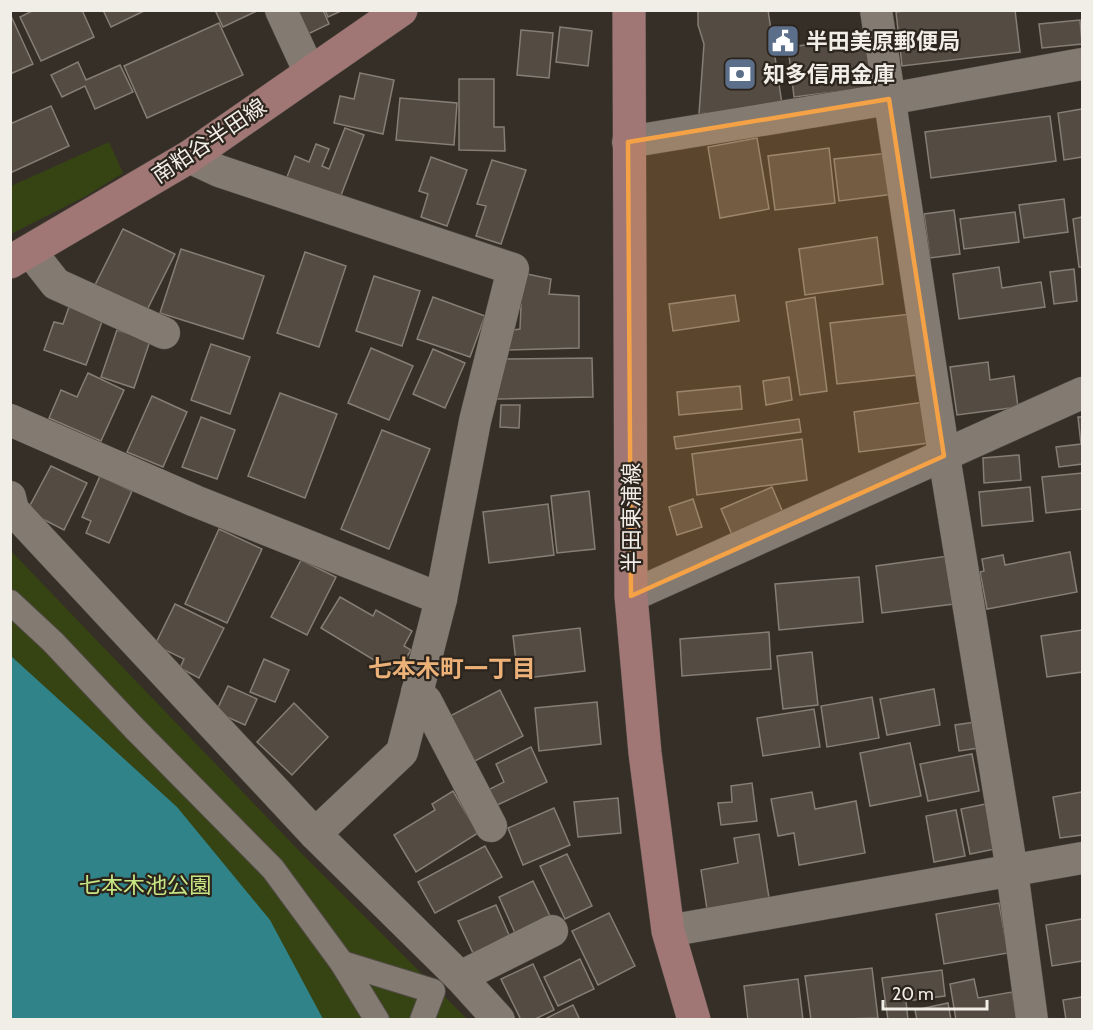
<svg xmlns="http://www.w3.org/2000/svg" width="1093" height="1030" font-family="Cabin,'Noto Sans JP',sans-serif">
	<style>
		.green { fill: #364312 }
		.water { fill: #308388 }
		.building { fill: #544c43; stroke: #867e75; stroke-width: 1.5 }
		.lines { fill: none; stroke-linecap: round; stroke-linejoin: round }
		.pedestrian-casing { stroke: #514a44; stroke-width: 26 }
		.minor-casing { stroke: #514a44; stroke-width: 33 }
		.secondary-casing { stroke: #514a44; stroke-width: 34 }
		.pedestrian { stroke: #837b72; stroke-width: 24 }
		.minor { stroke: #837b72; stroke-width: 32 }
		.secondary { stroke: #a07774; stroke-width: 33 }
		.marked { fill: #f5a246; fill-opacity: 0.2; stroke: #f5a246; stroke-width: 4.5; stroke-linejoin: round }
		.labels { text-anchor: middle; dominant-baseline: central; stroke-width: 4.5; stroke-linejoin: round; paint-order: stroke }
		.poi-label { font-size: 22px; font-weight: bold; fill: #f1ede7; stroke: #2c251d; text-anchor: start }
		.street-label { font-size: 22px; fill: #f1ede7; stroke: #2c251d }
		.park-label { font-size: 22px; fill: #c7e583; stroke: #2c251d }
		.neighbourhood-label { font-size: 24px; font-weight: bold; fill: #ebb178; stroke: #2c251d }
	</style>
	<rect width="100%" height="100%" fill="#362f27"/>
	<g class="green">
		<polygon points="109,142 123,173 86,196 11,234 11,186"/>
		<polygon points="11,551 307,859 467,1019 11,1020"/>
	</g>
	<polygon class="water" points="11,656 177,807 270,920 323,1019 11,1019"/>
	<g class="building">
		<polygon points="34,10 82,10 94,37 41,61 20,17"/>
		<polygon points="103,10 146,10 111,27"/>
		<polygon points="215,10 259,10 223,27"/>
		<polygon points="297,10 323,10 329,24 308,34"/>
		<polygon points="325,10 343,10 328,17"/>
		<polygon points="698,10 768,10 782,104 699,114 704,44 698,25"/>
		<polygon points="911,10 1015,10 1020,52 902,66 896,12"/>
		<polygon points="12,18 33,64 10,74 10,19"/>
		<polygon points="1080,20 1082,44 1042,48 1039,24"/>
		<polygon points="219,23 243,75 147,118 124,66"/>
		<polygon points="560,27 592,31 588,66 556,62"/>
		<polygon points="521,30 553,33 549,78 517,75"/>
		<polygon points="868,38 874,87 794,97 788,47"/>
		<polygon points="78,62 86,80 120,65 133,92 95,109 85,86 62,97 51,75"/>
		<polygon points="360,73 394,80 383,134 334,123 340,96 354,99"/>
		<polygon points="459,79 494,79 494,127 504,127 505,151 459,150"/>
		<polygon points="400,98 457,103 454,145 396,140"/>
		<polygon points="51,106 69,146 10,173 10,124"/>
		<polygon points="1082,109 1082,157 1064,160 1058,113"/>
		<polygon points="1050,116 1056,161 931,178 925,132"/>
		<polygon points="345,128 364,135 340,198 287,177 295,156 309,162 316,144 329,149 322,166 329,169"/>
		<polygon points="757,138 769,209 720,218 708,147"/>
		<polygon points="829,148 835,203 775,210 768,156"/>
		<polygon points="889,153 894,194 839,201 834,159"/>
		<polygon points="431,157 467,170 447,226 421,217 428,194 419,191"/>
		<polygon points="492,160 526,170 501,244 476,236 486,206 477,204"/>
		<polygon points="1064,199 1068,232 1024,238 1019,205"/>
		<polygon points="954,210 960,254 930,258 924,214"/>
		<polygon points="1015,212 1019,242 964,249 960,219"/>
		<polygon points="1082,217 1082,267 1079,267 1073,219"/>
		<polygon points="123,229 175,254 147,310 95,285"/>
		<polygon points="877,237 883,284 805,295 799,249"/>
		<polygon points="181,249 264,276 243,339 160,313"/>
		<polygon points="305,252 346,266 319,347 277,333"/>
		<polygon points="999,267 1002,288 1041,282 1045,307 959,319 953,274"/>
		<polygon points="1074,269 1077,301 1054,304 1050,272"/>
		<polygon points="527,274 551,279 549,294 579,296 579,348 505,350 506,331 520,329 521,305 513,305"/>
		<polygon points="374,276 420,291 402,346 356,331"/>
		<polygon points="735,295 739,321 673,331 669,304"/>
		<polygon points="433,297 485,316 470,357 417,339"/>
		<polygon points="815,297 827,391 800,395 786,302"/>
		<polygon points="69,307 103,319 86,365 44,350 54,322 63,324"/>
		<polygon points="911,314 918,375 837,384 830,323"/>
		<polygon points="117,330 150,341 134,388 101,377"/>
		<polygon points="211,344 250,357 230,414 191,400"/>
		<polygon points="371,348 413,366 389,420 348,403"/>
		<polygon points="433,349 465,363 445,408 413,394"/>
		<polygon points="592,358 593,397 497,399 497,359"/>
		<polygon points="988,362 990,380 1014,376 1018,407 957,415 950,367"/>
		<polygon points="88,373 124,390 101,441 49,418 61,390 77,397"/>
		<polygon points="789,377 792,400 766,405 763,381"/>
		<polygon points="740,386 742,409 679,415 677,392"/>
		<polygon points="280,393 337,414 305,498 248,476"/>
		<polygon points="152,396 187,412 163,467 127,452"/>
		<polygon points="924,402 929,443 859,452 854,412"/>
		<polygon points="501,405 520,405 519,428 500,427"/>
		<polygon points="201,417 235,430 217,479 182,467"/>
		<polygon points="1078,417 1082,417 1082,464 1059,467 1056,447 1081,444"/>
		<polygon points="799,419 801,432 676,449 674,437"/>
		<polygon points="382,430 430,449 389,549 341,529"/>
		<polygon points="802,439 807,480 697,495 692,454"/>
		<polygon points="1019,455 1021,480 984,483 983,458"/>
		<polygon points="51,466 87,483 64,530 27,511"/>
		<polygon points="1082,473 1082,509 1046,513 1042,477"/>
		<polygon points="100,476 132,491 109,543 86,533 91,521 82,517"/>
		<polygon points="772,487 784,515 733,537 721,509"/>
		<polygon points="1030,487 1033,521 982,526 979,492"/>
		<polygon points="589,491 595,549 557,553 551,496"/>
		<polygon points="693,499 702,527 677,535 669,507"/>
		<polygon points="548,504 554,555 489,563 483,512"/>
		<polygon points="219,529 262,549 227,623 185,604"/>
		<polygon points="1070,552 1077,592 987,609 980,572 984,571 982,559 1003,555 1005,565"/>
		<polygon points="948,556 954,604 882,613 876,566"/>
		<polygon points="301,560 336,577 307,635 271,617"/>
		<polygon points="859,577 863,622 779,630 775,584"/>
		<polygon points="340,597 373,616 376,610 412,631 404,646 411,650 397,674 321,628"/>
		<polygon points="175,604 224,628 199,678 180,668 184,659 155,645"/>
		<polygon points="580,628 585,671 518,679 513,636"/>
		<polygon points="1082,630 1082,672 1047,677 1041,636"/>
		<polygon points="769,632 771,669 682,676 680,639"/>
		<polygon points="812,652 818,705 783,709 777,656"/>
		<polygon points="264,659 289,670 275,702 250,692"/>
		<polygon points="228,686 257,699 245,725 216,712"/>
		<polygon points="934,689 940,725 887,735 880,699"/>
		<polygon points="500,690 523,736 473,762 450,716"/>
		<polygon points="872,697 879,738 827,747 821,706"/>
		<polygon points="597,702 601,744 539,751 535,708"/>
		<polygon points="294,703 328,737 292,775 257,742"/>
		<polygon points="814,709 820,747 763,756 757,718"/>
		<polygon points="975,722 979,748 959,751 955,725"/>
		<polygon points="910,743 921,796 870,806 860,753"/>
		<polygon points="531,747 547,782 495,806 488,790 504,782 496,764"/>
		<polygon points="972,754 979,791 928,801 920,764"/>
		<polygon points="752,783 757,821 721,825 718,803 732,802 731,786"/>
		<polygon points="453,791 478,833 416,872 394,835 435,810 432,804"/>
		<polygon points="812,792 815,809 856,801 865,853 799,865 794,833 778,836 771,799"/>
		<polygon points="1082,792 1082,835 1060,838 1053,797"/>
		<polygon points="618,798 621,833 578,837 574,802"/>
		<polygon points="986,804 995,849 970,854 961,809"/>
		<polygon points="554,808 570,845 523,865 508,828"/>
		<polygon points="956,810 965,856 934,862 926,816"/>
		<polygon points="759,834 769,898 707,909 701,870 738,863 734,838"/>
		<polygon points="485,846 502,877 435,913 418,882"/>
		<polygon points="567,854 592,906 565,919 540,866"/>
		<polygon points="533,881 550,916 515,933 499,897"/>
		<polygon points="999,903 1008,953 944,964 936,914"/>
		<polygon points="496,905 510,937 473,953 458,921"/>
		<polygon points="609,913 635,966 598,985 572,931"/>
		<polygon points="1082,919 1082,961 1052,966 1046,925"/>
		<polygon points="580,959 594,989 558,1006 544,977"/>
		<polygon points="533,964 554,1010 533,1020 521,1020 501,979"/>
		<polygon points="872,968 878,1018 811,1020 805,976"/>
		<polygon points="942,970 945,996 906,1001 908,1020 888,1020 882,978"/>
		<polygon points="798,979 803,1020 748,1020 744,986"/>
		<polygon points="974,979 978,998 1012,992 1017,1020 956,1020 950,984"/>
		<polygon points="1082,997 1082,1020 1066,1020 1063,1000"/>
		<polygon points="948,1003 951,1020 917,1020 915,1010"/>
		<polygon points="573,1005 580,1020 543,1020"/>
	</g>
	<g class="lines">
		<defs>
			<g id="pedestrian">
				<polyline points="10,602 53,642 134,728 273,869 342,963 377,1020"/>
				<polyline points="342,963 433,991 422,1020"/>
			</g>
			<g id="minor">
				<polyline points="281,10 310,73"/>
				<polyline points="876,10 944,456 1012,871 1032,1020"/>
				<polyline points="628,142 889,99 1082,64"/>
				<polyline points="189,157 219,171 513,269 475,421 441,599 402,752 315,834 460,977 499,1020"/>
				<polyline points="30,251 56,284 164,333"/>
				<polyline points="10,420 195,501 441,599"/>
				<polyline points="10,497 13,510 315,834"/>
				<polyline points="631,596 1082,393"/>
				<polyline points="417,692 426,701 491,826"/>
				<polyline points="668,931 1082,858"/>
				<polyline points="460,977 552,931"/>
			</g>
			<g id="secondary">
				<polyline points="629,10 631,596 645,753 668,931 694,1020"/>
				<polyline points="10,262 189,157 401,10"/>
			</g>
		</defs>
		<use href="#pedestrian" class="pedestrian-casing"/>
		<use href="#minor" class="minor-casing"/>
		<use href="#secondary" class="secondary-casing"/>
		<use href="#pedestrian" class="pedestrian"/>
		<use href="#minor" class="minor"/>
		<use href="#secondary" class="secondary"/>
	</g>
	<path class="marked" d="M889 99 944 456 631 596 628 142Z"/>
	<defs>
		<symbol id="civic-square" viewBox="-11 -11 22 22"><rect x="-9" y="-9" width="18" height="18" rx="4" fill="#5c6f8a" stroke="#2c251d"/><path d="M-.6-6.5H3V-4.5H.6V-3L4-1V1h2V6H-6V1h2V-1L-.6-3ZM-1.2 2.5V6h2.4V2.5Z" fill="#fff"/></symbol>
		<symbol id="bank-square" viewBox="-11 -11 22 22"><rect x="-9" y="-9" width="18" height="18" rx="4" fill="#5c6f8a" stroke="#2c251d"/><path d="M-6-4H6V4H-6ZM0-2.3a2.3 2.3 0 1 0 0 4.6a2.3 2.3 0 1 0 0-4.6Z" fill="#fff"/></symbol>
	</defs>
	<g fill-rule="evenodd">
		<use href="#civic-square" x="764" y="22" width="38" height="38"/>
		<use href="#bank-square" x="721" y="55" width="38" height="38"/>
	</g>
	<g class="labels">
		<g class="poi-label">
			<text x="806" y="41">半田美原郵便局</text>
			<text x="763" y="74">知多信用金庫</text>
		</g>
		<g class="street-label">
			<text transform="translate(209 141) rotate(-34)">南粕谷半田線</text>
			<text transform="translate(631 518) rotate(-90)">半田東浦線</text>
		</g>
		<g class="park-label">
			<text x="145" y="885">七本木池公園</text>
		</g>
		<g class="neighbourhood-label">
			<text x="452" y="668">七本木町一丁目</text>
		</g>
	</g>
	<rect width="1093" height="1030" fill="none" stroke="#f1ede7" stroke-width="24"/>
	<path d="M883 1000v9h104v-9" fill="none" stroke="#f1ede7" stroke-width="3"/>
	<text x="892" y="1000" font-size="18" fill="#f1ede7" stroke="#2c251d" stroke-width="4.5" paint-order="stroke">20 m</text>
</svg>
